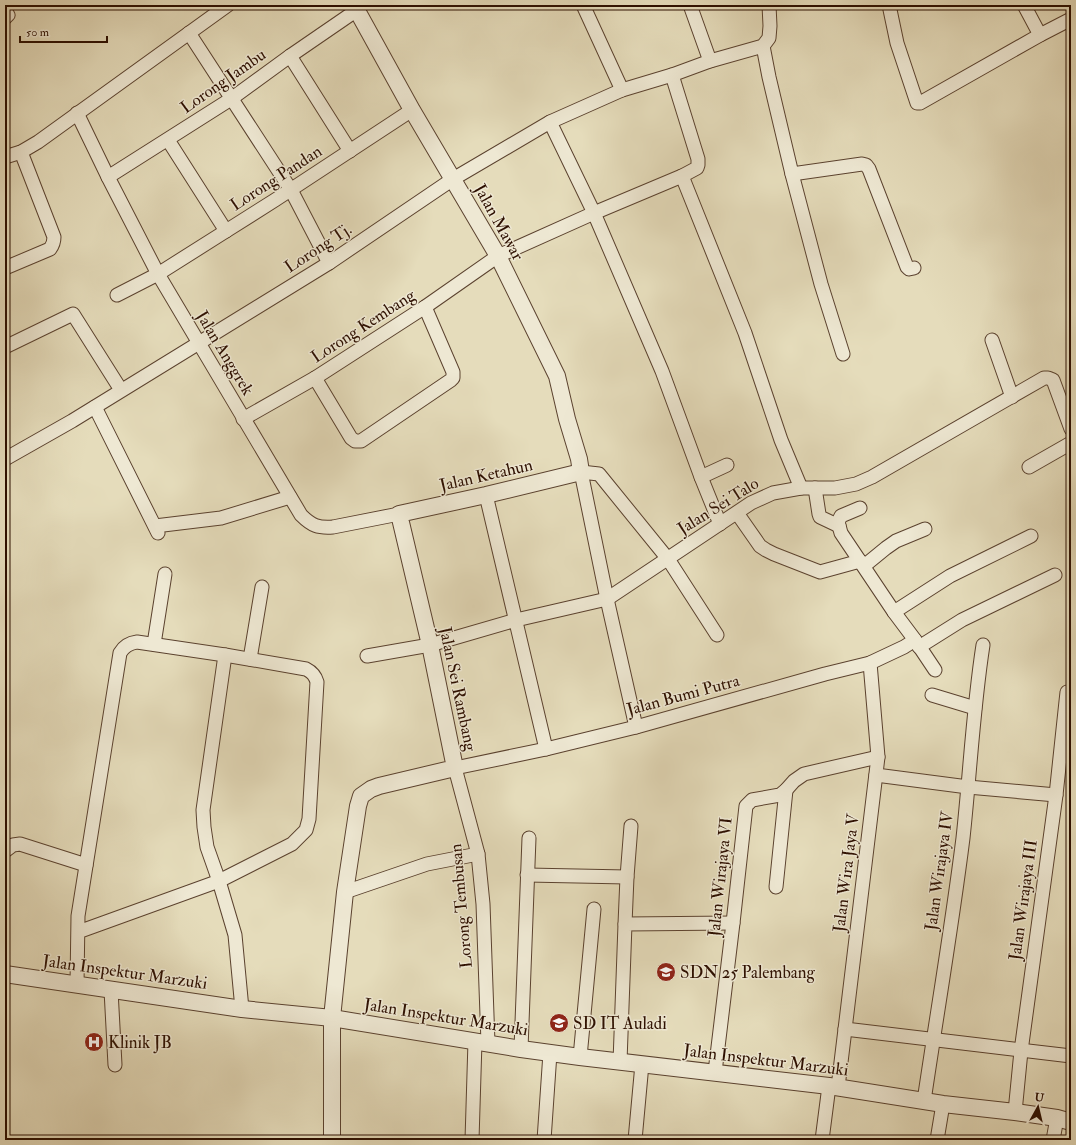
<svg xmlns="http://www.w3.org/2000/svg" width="1076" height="1145" font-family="'IM FELL Double Pica',serif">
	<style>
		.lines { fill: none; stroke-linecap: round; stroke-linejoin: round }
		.minor-casing { stroke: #5b422f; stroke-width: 15 }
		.tertiary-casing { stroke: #5b422f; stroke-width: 18 }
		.minor { stroke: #eee8d3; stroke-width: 13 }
		.tertiary { stroke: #eee8d3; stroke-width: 16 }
		.labels { text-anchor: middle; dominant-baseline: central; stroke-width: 3; stroke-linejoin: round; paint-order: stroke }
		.street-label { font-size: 17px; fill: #2d0f00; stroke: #eee8d3 }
		.poi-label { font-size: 17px; fill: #2d0f00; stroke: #eee8d3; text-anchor: start }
	</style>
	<rect width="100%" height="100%" fill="#e5dcbb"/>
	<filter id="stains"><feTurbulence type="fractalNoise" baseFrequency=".005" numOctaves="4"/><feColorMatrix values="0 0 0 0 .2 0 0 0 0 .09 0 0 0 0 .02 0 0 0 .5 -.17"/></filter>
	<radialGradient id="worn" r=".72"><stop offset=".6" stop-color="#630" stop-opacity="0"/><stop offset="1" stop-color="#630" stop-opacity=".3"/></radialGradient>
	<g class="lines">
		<defs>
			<g id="minor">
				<polyline points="583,5 622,90"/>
				<polyline points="690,5 710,61"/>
				<polyline points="889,5 897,43 917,103 920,103 1040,35 1071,19"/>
				<polyline points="1024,5 1040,35"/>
				<polyline points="5,10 8,15 5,18"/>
				<polyline points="189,33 291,190 329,263"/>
				<polyline points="763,46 769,77 792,174 821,284 843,354"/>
				<polyline points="290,56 350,151"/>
				<path d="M77 113 108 177 158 274 301 515C312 526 318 528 333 527L399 514"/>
				<polyline points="550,122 594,213 662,371 701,477 720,524"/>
				<polyline points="168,140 226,231"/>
				<polyline points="5,157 21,152 38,142 228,5"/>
				<polyline points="792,174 862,164 866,165 869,169 907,267 909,269 914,268"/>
				<polyline points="682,176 745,333 781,440 801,488"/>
				<polyline points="108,177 231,99 290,56 357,10"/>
				<path d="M5 268 50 249C53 245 54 242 54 237L21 152"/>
				<polyline points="117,295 158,274 226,231 275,200 412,110"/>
				<polyline points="992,340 1012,397"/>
				<polyline points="5,347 73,314 121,390"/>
				<polyline points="315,378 351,438 355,441 361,441 451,380 453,378 453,372 425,307"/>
				<polyline points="95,407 158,533"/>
				<polyline points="243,419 315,378 425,307 498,256 594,213 682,176 697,168 698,165 698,159 672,75"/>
				<polyline points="5,459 72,421 329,263 453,179 550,122 622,90 672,75 710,61 763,46 769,38 770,26 769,5"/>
				<polyline points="1029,467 1071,443"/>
				<polyline points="701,477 727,465"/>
				<polyline points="815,488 819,514 820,517 839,526"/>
				<polyline points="486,495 546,749"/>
				<polyline points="860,508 841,516 838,522 841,533 894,612 915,640 935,670"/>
				<polyline points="737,513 760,546 766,550 774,554 820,572 860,561"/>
				<polyline points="155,526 221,518 290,497"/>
				<polyline points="864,566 886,548 896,541 925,529"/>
				<polyline points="894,612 950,576 1031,536"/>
				<polyline points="154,644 165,574"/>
				<polyline points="919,647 962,620 1055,575"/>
				<polyline points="225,655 203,810 204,827 207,847 219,881 235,935 242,1009"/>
				<polyline points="367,656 430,645 516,620 607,599 751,503 773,493 801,488 835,488 856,484 872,477 1044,378 1048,378 1053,380 1071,429"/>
				<polyline points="250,659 262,587"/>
				<polyline points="932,695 975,708"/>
				<polyline points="636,727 607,599 581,472 599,474 668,559 717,635"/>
				<polyline points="876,775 968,787 1056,795"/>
				<polyline points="5,851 13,845 20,844 86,865"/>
				<polyline points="527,875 627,877"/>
				<polyline points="776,887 786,790"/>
				<polyline points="345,892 427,864 478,854"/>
				<polyline points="625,924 627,877 631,826"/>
				<path d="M77 984 78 916 120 653C124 646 129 643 137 642L225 655 306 669C312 672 315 675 317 682L309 819 306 830 292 844 219 881 78 932"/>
				<polyline points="111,990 115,1065"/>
				<polyline points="845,1029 1071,1056"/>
				<polyline points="488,1043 483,904 478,854 455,768 546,749 636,727 825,674 870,663 904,647 915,640"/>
				<polyline points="521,1049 529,838"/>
				<polyline points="580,1057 594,909"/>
				<polyline points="620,1062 625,924 733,923"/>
				<polyline points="715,1072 733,923 746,806 752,800 780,795 786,790 794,781 804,774 878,757"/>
				<polyline points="838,1087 878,757 870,663"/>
				<path d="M924 1101C937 1013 952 926 963 838 970 774 973 709 983 645"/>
				<polyline points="1015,1112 1021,1051 1056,795 1067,692"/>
				<polyline points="472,1140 475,1041"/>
				<polyline points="544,1140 550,1053"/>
				<polyline points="635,1140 642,1064"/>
				<polyline points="822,1140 829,1086"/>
				<polyline points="937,1140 943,1104"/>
				<polyline points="1053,1140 1057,1118"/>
			</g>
			<g id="tertiary">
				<polyline points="5,974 242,1009 332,1018 521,1049 580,1057 829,1086 943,1104 1015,1112 1057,1118 1071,1122"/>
				<polyline points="332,1140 332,1018 345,892 358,806 361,796 371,789 379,786 455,768 430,645 399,514 486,495 581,472 579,459 567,419 557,376 498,256 412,110 354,5"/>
			</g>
		</defs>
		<use href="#minor" class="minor-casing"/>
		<use href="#tertiary" class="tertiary-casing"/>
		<use href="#minor" class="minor"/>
		<use href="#tertiary" class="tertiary"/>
	</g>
	<defs>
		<symbol id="school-disc" viewBox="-11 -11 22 22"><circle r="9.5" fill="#8f2418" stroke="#eee8d3"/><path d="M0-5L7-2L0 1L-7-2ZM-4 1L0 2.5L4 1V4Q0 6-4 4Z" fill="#fff"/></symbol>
		<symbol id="hospital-disc" viewBox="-11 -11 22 22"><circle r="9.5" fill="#8f2418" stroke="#eee8d3"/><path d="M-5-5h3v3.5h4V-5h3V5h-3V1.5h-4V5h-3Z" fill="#fff"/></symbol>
	</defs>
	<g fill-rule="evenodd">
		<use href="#school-disc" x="655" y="961" width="22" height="22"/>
		<use href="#school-disc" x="548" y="1012" width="22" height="22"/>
		<use href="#hospital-disc" x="83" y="1031" width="22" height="22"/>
	</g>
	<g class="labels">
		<g class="street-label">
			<text transform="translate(223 81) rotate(-35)">Lorong Jambu</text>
			<text transform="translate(276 178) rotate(-33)">Lorong Pandan</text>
			<text transform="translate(499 222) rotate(61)">Jalan Mawar</text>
			<text transform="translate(318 248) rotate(-33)">Lorong Tj.</text>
			<text transform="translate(363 326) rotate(-33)">Lorong Kembang</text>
			<text transform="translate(225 353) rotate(59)">Jalan Anggrek</text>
			<text transform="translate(486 475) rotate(-13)">Jalan Ketahun</text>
			<text transform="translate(718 506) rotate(-32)">Jalan Sei Talo</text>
			<text transform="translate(458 689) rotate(78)">Jalan Sei Rambang</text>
			<text transform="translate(683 695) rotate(-15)">Jalan Bumi Putra</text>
			<text transform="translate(939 871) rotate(-82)">Jalan Wirajaya IV</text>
			<text transform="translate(846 873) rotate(-83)">Jalan Wira Jaya V</text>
			<text transform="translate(720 877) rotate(-84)">Jalan Wirajaya VI</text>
			<text transform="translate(1023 900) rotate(-82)">Jalan Wirajaya III</text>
			<text transform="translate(461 906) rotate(-95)">Lorong Tembusan</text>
			<text transform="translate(125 972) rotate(8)">Jalan Inspektur Marzuki</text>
			<text transform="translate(446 1017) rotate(9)">Jalan Inspektur Marzuki</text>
			<text transform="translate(766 1060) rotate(7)">Jalan Inspektur Marzuki</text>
		</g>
		<g class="poi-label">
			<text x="680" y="972">SDN 25 Palembang</text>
			<text x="573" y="1023">SD IT Auladi</text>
			<text x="108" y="1042">Klinik JB</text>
		</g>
	</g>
	<rect width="1076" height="1145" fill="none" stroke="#e5dcbb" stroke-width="20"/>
	<rect x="6" y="6" width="1064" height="1133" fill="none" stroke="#2d0f00" stroke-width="2"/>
	<rect x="10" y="10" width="1056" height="1125" fill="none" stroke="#2d0f00"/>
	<g transform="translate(1038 1107) rotate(8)" stroke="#eee8d3" stroke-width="3" paint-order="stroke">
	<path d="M0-3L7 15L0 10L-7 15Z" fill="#2d0f00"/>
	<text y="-6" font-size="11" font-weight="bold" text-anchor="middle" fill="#2d0f00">U</text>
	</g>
	<path d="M20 36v6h87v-6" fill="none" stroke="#2d0f00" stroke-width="2"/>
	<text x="26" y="36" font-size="12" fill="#2d0f00" stroke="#eee8d3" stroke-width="3" paint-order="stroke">50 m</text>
	<rect width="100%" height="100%" filter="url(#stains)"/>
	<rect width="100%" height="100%" fill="url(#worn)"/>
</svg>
